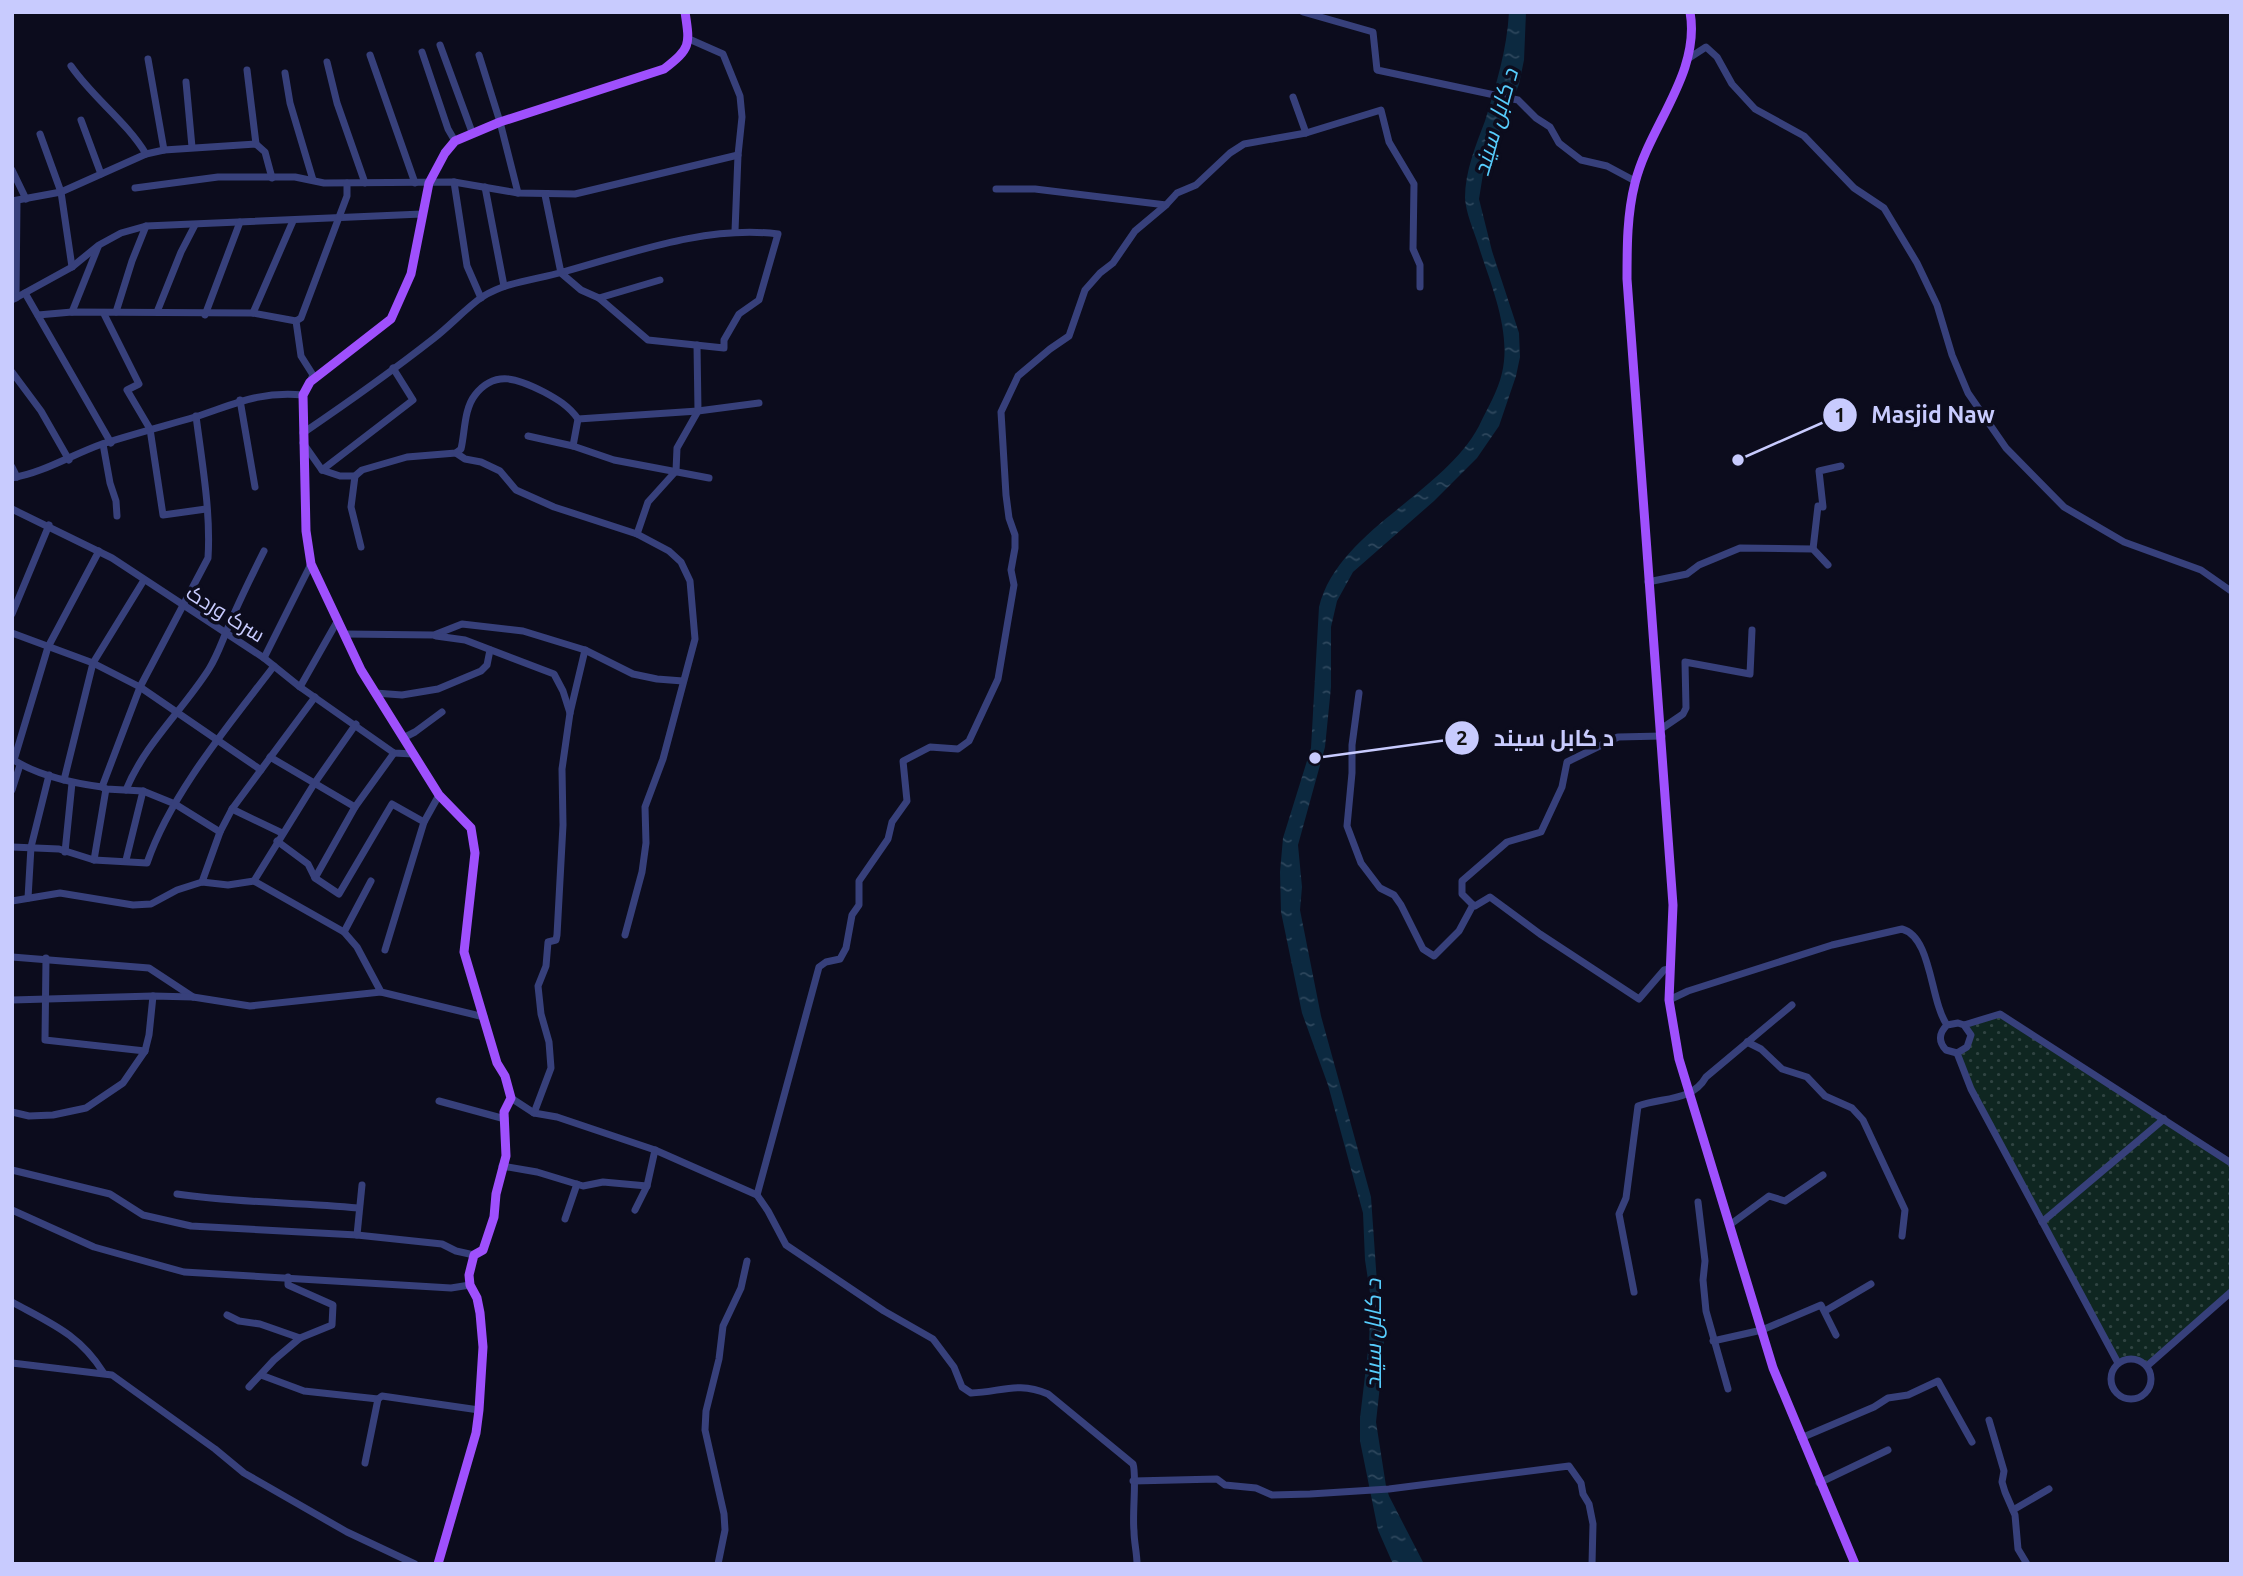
<svg xmlns="http://www.w3.org/2000/svg" width="2243" height="1576" font-family="Ubuntu,Cairo,sans-serif">
	<style>
		.park { fill: url(#park-dots) }
		.water { fill: url(#water-ripples) }
		.lines { fill: none; stroke-linecap: round; stroke-linejoin: round }
		.minor { stroke: #37407b; stroke-width: 7 }
		.major { stroke: #9f50fd; stroke-width: 9 }
		.labels { text-anchor: middle; dominant-baseline: central; stroke-width: 7; stroke-linejoin: round; paint-order: stroke }
		.street-label { font-size: 21px; fill: #c8cbfe; stroke: #0c0c1d }
		.water-label { font-size: 23px; font-style: italic; fill: #57cdfd; stroke: #0c0c1d }
		.leader { fill: none; stroke: #c8cbfe; stroke-width: 2.5 }
		.callout-dot { fill: #c8cbfe; stroke: #0c0c1d; stroke-width: 2.5 }
		.mark-label { font-size: 21px; text-anchor: middle; font-weight: bold; fill: #111 }
		.callout-label { font-size: 23px; text-anchor: middle; font-weight: bold; fill: #c8cbfe; stroke: #0c0c1d; stroke-width: 7; stroke-linejoin: round; paint-order: stroke }
	</style>
	<defs>
		<pattern id="park-dots" width="8" height="8" patternUnits="userSpaceOnUse" patternTransform="scale(1.75)"><rect width="8" height="8" fill="#0f2621"/><path d="M2 2h.1M6 6h.1" fill="none" stroke="#304442" stroke-width="1.8" stroke-linecap="round"/></pattern>
		<pattern id="water-ripples" width="26" height="14" patternUnits="userSpaceOnUse" patternTransform="scale(1.75)"><rect width="26" height="14" fill="#0c2940"/><path d="M2 4q2-2 4 0t4 0M15 11q2-2 4 0t4 0" fill="none" stroke="#2e475d"/></pattern>
	</defs>
	<rect width="100%" height="100%" fill="#0c0c1d"/>
	<polygon class="park" points="2000,1014 2231,1163 2231,1292 2147,1366 2133,1359 2118,1363 1971,1089 1957,1053 1970,1042 1964,1025"/>
	<path class="water" d="M1509 12H1526L1524 60 1519 84 1483 174 1479 199 1492 251 1519 333 1520 357 1516 376 1499 426 1477 458 1434 501 1353 572 1337 601 1331 627V687L1325 747 1298 845 1302 887 1300 910 1321 1016 1371 1197 1377 1283 1384 1320V1348L1376 1422 1386 1486 1389 1496 1424 1564H1393L1378 1530 1360 1441V1418L1369 1342 1371 1299 1365 1260 1363 1213 1328 1085 1302 1013 1281 912 1280 872 1283 838 1311 748 1319 607C1338 530 1443 494 1479 426 1487 409 1498 391 1502 373 1512 331 1490 283 1478 244 1473 229 1466 213 1465 198 1465 171 1476 145 1485 121 1496 85 1507 50 1509 12Z"/>
	<g class="lines">
		<g class="minor">
			<polyline points="1303,12 1373,32 1377,70 1518,100 1536,118 1550,127 1559,143 1581,160 1607,166 1635,181"/>
			<polyline points="689,39 723,54 740,96 742,117 738,155 735,231"/>
			<polyline points="440,45 472,132"/>
			<polyline points="422,52 448,129 455,141"/>
			<polyline points="370,55 415,183"/>
			<polyline points="479,55 500,122 518,193"/>
			<polyline points="1689,58 1706,47 1717,57 1732,84 1755,109 1804,136 1854,188 1884,208 1917,263 1937,305 1952,355 1968,393 2006,448 2064,507 2124,542 2201,570 2231,591"/>
			<polyline points="148,59 164,150"/>
			<polyline points="327,62 337,103 365,183"/>
			<path d="M71 66C93 98 126 121 146 154"/>
			<polyline points="247,70 256,144"/>
			<polyline points="285,73 290,103 313,180"/>
			<polyline points="186,82 192,147"/>
			<polyline points="1293,97 1306,133"/>
			<polyline points="81,120 101,174"/>
			<polyline points="40,134 61,192 72,267"/>
			<polyline points="12,170 26,199"/>
			<polyline points="454,182 467,266 481,298"/>
			<polyline points="485,187 504,286"/>
			<polyline points="135,188 218,177 295,177 324,183 454,182 518,193 575,194 738,155"/>
			<polyline points="996,189 1035,189 1166,205 1177,193 1196,185 1230,153 1244,144 1306,133 1381,110 1389,142 1414,184 1413,249 1420,265 1420,287"/>
			<polyline points="12,201 61,192 146,154 164,150 256,144 265,152 272,178"/>
			<polyline points="25,293 111,443"/>
			<polyline points="16,298 17,201"/>
			<polyline points="599,298 660,280"/>
			<polyline points="12,300 72,267 99,245 121,233 146,226 422,214"/>
			<polyline points="72,312 98,247"/>
			<polyline points="116,312 132,261 146,226"/>
			<polyline points="157,312 181,252 195,225"/>
			<polyline points="253,313 293,221"/>
			<polyline points="104,314 139,384 127,390 150,429 163,515 206,509"/>
			<polyline points="38,315 72,312 253,313 296,321 301,318 347,196 347,183"/>
			<polyline points="205,315 240,222"/>
			<polyline points="296,321 301,356 313,375 310,382"/>
			<polyline points="12,372 41,411 69,460"/>
			<polyline points="240,400 255,487"/>
			<polyline points="578,419 698,411 759,403"/>
			<path d="M303 433C347 403 391 372 433 339 450 326 465 309 482 297 508 281 535 280 563 272 632 253 706 225 778 234L759 300 739 314 724 340V348L648 340 599 298 581 290 561 273 545 195"/>
			<path d="M303 443 322 470 340 476H355L362 470 407 457 456 453 461 449C465 432 464 409 475 395 495 369 519 379 544 392 557 399 569 406 578 419L573 446 528 436"/>
			<polyline points="103,444 110,483 116,501 117,516"/>
			<polyline points="573,446 614,460 709,478"/>
			<polyline points="456,453 465,459 481,462 500,471 516,490 554,507 637,534 669,551 681,562 690,581 695,639 663,759 645,807 646,843 642,872 625,935"/>
			<polyline points="12,467 17,477"/>
			<polyline points="322,470 413,400 393,368"/>
			<polyline points="355,476 351,507 361,547"/>
			<path d="M12 478C45 472 71 455 102 444 133 434 164 426 195 417 235 404 259 391 303 395"/>
			<polyline points="12,509 112,558 264,658 300,687 394,753 413,754"/>
			<polyline points="637,534 648,502 676,471 677,448 698,411 697,345"/>
			<polyline points="1813,549 1818,506 1823,507 1819,471 1841,466"/>
			<polyline points="1648,582 1687,574 1699,565 1740,548 1813,549 1828,565"/>
			<polyline points="12,614 49,525"/>
			<polyline points="12,633 93,663 140,687 261,770"/>
			<polyline points="344,634 434,635 462,624 523,631 585,650 633,674 657,679 683,681"/>
			<polyline points="436,636 465,640 554,674 563,691 570,713"/>
			<polyline points="264,658 311,564"/>
			<polyline points="300,687 338,620"/>
			<polyline points="375,693 402,695 438,689 481,671 487,665 490,650"/>
			<polyline points="1359,693 1352,745 1352,773 1347,826 1361,863 1380,888 1394,895 1401,905 1423,949 1434,956 1459,931 1473,905"/>
			<polyline points="1661,729 1683,714 1686,708 1685,662 1750,674 1752,630"/>
			<polyline points="403,738 415,732 442,712"/>
			<polyline points="270,757 355,807"/>
			<path d="M12 759C38 776 72 783 102 787L106 789 143 791 175 804 220 832"/>
			<polyline points="14,760 48,647 99,551"/>
			<polyline points="64,780 93,663 144,580"/>
			<path d="M102 787 140 687 208 558C211 512 202 463 196 416"/>
			<polyline points="12,790 20,765"/>
			<path d="M126 790C144 745 183 710 209 669 217 656 221 644 227 630 238 603 251 577 264 551"/>
			<polyline points="232,809 282,833"/>
			<polyline points="277,841 308,864 315,878 339,894 392,804 424,822"/>
			<path d="M12 847 59 849 94 860 147 863C171 793 229 725 274 666"/>
			<polyline points="65,852 72,783"/>
			<polyline points="94,860 106,789"/>
			<polyline points="126,860 143,791"/>
			<polyline points="315,878 355,807 394,753"/>
			<polyline points="254,881 314,784 356,724"/>
			<polyline points="202,882 220,832 232,809 315,697"/>
			<polyline points="28,898 31,847 49,775"/>
			<polyline points="12,901 60,893 133,905 151,904 177,890 202,882 228,885 254,881 344,932 357,947 381,992 484,1017"/>
			<polyline points="1473,905 1462,894 1462,881 1507,842 1541,832 1562,787 1567,762 1618,737 1662,736"/>
			<polyline points="1473,905 1475,906 1490,897 1540,934 1639,999 1664,970 1669,969"/>
			<polyline points="344,932 371,881"/>
			<polyline points="385,950 424,822 439,795"/>
			<polyline points="12,957 149,968 193,997"/>
			<polyline points="46,958 45,1040 145,1051"/>
			<polyline points="12,1000 153,996 193,997 250,1006 381,992"/>
			<path d="M1669 1000 1688 991 1832 945 1902 929C1932 937 1930 1001 1947 1025"/>
			<path d="M1964 1025 1971 1035 1967 1047 1957 1053 1946 1050C1938 1041 1939 1033 1947 1025L1958 1023 1964 1025 2000 1014 2231 1163"/>
			<polyline points="1747,1042 1761,1049 1782,1069 1807,1077 1825,1096 1852,1108 1863,1120 1905,1210 1902,1236"/>
			<polyline points="1957,1053 1971,1089 2118,1363"/>
			<path d="M511 1098 534 1113 557 1117 655 1150 757 1195 768 1211 786 1245 884 1311 933 1339 954 1367 962 1387 971 1393C1001 1392 1018 1381 1048 1394L1133 1464C1137 1475 1132 1515 1134 1531 1134 1542 1137 1553 1137 1564"/>
			<polyline points="439,1101 505,1119"/>
			<polyline points="12,1112 29,1116 53,1115 86,1108 123,1083 145,1051 149,1035 153,996"/>
			<polyline points="534,1113 551,1068 549,1042 541,1014 538,986 546,966 548,942 556,940 557,935 563,825 562,769 570,713 585,650"/>
			<polyline points="502,1166 537,1172 583,1186 603,1182 647,1186"/>
			<polyline points="12,1170 110,1194 143,1215 191,1226 357,1235 442,1244 456,1251 474,1255"/>
			<path d="M177 1194C237 1203 298 1202 358 1208"/>
			<polyline points="757,1195 819,967 826,962 840,959 846,948 852,915 859,905 859,881 888,839 892,822 907,801 903,761 930,747 958,749 969,741 998,679 1014,585 1011,570 1015,548 1015,535 1009,518 1006,495 1001,412 1018,376 1050,349 1069,336 1085,290 1100,273 1113,263 1135,231 1166,205"/>
			<polyline points="1698,1202 1705,1261 1703,1280 1706,1311 1728,1389"/>
			<polyline points="12,1210 94,1247 184,1272 451,1288 470,1285"/>
			<polyline points="635,1210 647,1186 655,1150"/>
			<polyline points="565,1219 577,1184"/>
			<polyline points="2042,1222 2164,1119"/>
			<polyline points="1731,1224 1769,1196 1785,1201 1823,1175"/>
			<polyline points="357,1235 362,1185"/>
			<path d="M1634 1292 1619 1214 1626 1198 1638 1106C1662 1097 1692 1102 1706 1077L1792 1005"/>
			<path d="M12 1302C50 1323 79 1334 103 1372"/>
			<polyline points="1825,1311 1871,1284"/>
			<polyline points="227,1315 239,1321 260,1324 300,1338"/>
			<polyline points="1713,1341 1762,1330 1821,1305 1836,1335"/>
			<circle cx="2131" cy="1379" r="20"/>
			<polyline points="12,1363 112,1375 215,1449 244,1473 347,1532 415,1564"/>
			<polyline points="2147,1366 2231,1292"/>
			<polyline points="261,1375 304,1391 378,1399"/>
			<polyline points="249,1387 274,1360 300,1338 332,1325 333,1305 288,1285 288,1277"/>
			<polyline points="1989,1420 2004,1471 2002,1482 2005,1492 2015,1515 2018,1549 2027,1564"/>
			<polyline points="1801,1438 1874,1407 1888,1398 1908,1395 1938,1381 1972,1442"/>
			<polyline points="365,1463 378,1399 382,1396 479,1410"/>
			<polyline points="1133,1481 1217,1479 1225,1485 1256,1488 1272,1495 1310,1494 1389,1489 1569,1466 1581,1483 1583,1494 1589,1504 1593,1524 1592,1564"/>
			<polyline points="1819,1483 1888,1450"/>
			<polyline points="2013,1510 2049,1489"/>
			<polyline points="718,1564 725,1530 724,1514 705,1430 706,1411 719,1359 723,1326 741,1288 747,1261"/>
		</g>
		<g class="major">
			<path d="M1690 12C1701 73 1649 126 1635 183 1627 214 1627 247 1627 279L1673 905 1669 1000 1679 1059 1773 1368 1855 1564"/>
			<path d="M438 1564 476 1433 479 1410 483 1347 480 1313 477 1298 470 1285 469 1275 474 1255 483 1250 494 1217 496 1194 506 1156 504 1112 511 1098 505 1076 497 1063 464 952 475 853 471 828 439 795 361 670 311 564 306 531 303 395 310 382 391 319 411 274 429 183 445 153 455 141 500 122 664 69C691 48 690 45 685 12"/>
		</g>
	</g>
	<g class="labels">
		<g class="street-label">
			<text transform="translate(226 613) rotate(32)">سرک وردک</text>
		</g>
		<g class="water-label">
			<text transform="translate(1495 122) rotate(-74)">د کابل سيند</text>
			<text transform="translate(1372 1334) rotate(-90)">د کابل سيند</text>
		</g>
	</g>
	<path class="leader" d="M1738 460L1840 415M1315 758L1462 738"/>
	<g class="callout-dot">
		<circle cx="1738" cy="460" r="7"/>
		<circle cx="1315" cy="758" r="7"/>
		<circle cx="1840" cy="415" r="18"/>
		<circle cx="1462" cy="738" r="18"/>
	</g>
	<g class="mark-label">
		<text x="1840" y="422">1</text>
		<text x="1462" y="745">2</text>
	</g>
	<g class="callout-label">
		<text x="1933" y="423">Masjid Naw</text>
		<text x="1554" y="746">د کابل سيند</text>
	</g>
	<rect width="2243" height="1576" fill="none" stroke="#c8cbfe" stroke-width="28"/>
</svg>
